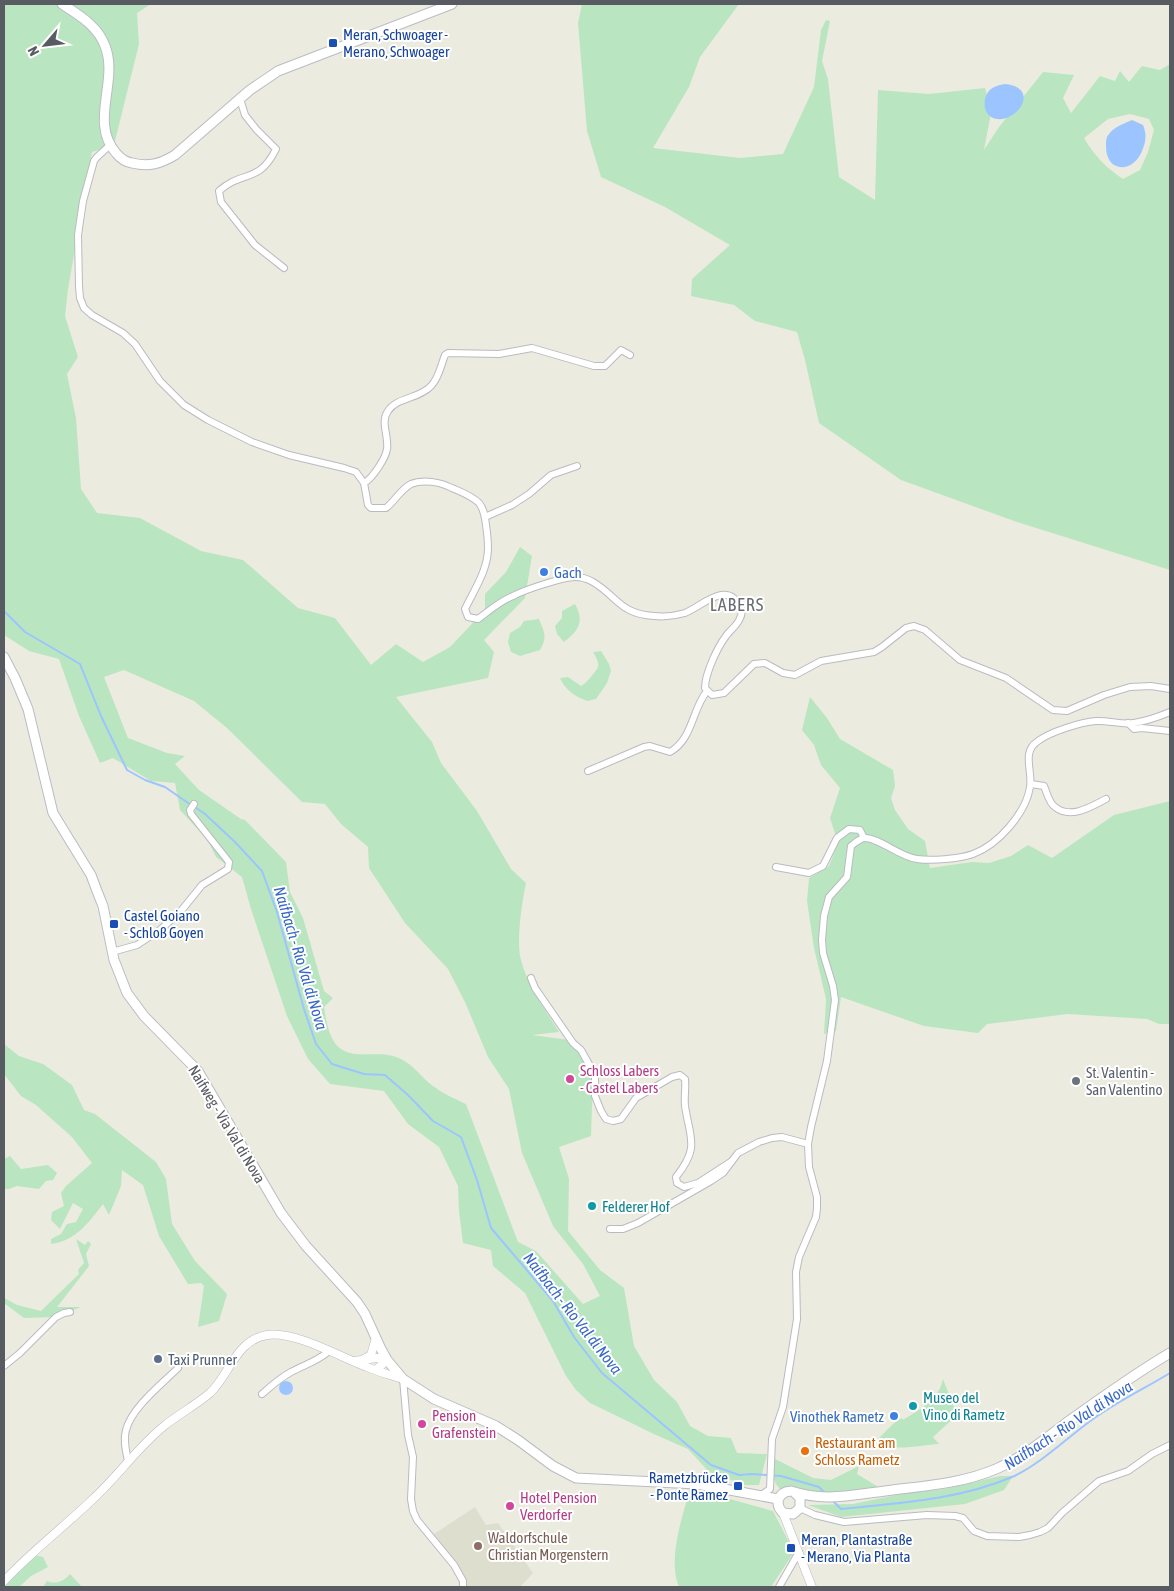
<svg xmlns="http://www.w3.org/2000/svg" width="1174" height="1591" font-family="'Asap Condensed',sans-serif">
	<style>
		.education { fill: #dedecf }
		.green { fill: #b9e6c0; fill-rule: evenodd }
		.water { fill: #9cc5ff }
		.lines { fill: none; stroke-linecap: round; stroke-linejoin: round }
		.stream { stroke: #9cc5ff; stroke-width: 2 }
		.minor-casing { stroke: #babbc2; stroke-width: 8 }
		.tertiary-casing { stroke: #babbc2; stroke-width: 9 }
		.secondary-casing { stroke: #babcc4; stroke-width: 11 }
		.minor { stroke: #fff; stroke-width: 6 }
		.tertiary { stroke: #fff; stroke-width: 8 }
		.secondary { stroke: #fff; stroke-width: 9 }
		.transit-dot { fill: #1a4fb4; stroke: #fff; stroke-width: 2 }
		.shop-dot { fill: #3f7fe0; stroke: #fff; stroke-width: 2 }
		.hotel-dot { fill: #d1479c; stroke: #fff; stroke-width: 2 }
		.worship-dot { fill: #6b7280; stroke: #fff; stroke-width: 2 }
		.culture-dot { fill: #0f9aa8; stroke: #fff; stroke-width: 2 }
		.service-dot { fill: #5c6f8a; stroke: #fff; stroke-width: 2 }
		.food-dot { fill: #e8710a; stroke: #fff; stroke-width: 2 }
		.education-dot { fill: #8d6e63; stroke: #fff; stroke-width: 2 }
		.labels { text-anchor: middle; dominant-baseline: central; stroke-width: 4; stroke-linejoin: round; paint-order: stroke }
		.transit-label { font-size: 15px; fill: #164399; stroke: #fff; text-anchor: start }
		.shop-label { font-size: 15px; fill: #366cbe; stroke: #fff; text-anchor: start }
		.hotel-label { font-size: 15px; fill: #b23c85; stroke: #fff; text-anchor: start }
		.worship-label { font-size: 15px; fill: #5b616d; stroke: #fff; text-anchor: start }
		.street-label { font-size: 15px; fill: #585b61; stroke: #fff }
		.culture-label { font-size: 15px; fill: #0d838f; stroke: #fff; text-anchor: start }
		.service-label { font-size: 15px; fill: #4e5e75; stroke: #fff; text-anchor: start }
		.food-label { font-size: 15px; fill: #c56008; stroke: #fff; text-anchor: start }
		.education-label { font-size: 15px; fill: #785e54; stroke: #fff; text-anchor: start }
		.water-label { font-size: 16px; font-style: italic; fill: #3969c8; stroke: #fff }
		.quarter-label { font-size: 18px; letter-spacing: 1px; fill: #696c73; stroke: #fff }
	</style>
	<rect width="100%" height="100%" fill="#ecebdf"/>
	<polygon class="education" points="475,1507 486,1525 498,1523 533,1573 520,1587 465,1587 460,1572 434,1534"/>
	<g class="green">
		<path d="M4 4H151L137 13 139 44 114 145 92 152 68 289 65 316 78 357 67 374 76 418 81 489 97 513 140 518 201 551 243 560 298 608 335 618 371 665 396 644 423 662 450 647 485 610V594L506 572 520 547 532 556 525 598 484 640 494 652 488 678 396 697 432 742 441 763 477 811 511 869 526 883C522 901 516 943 521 960 528 987 545 1009 559 1032L532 1035 577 1041 583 1061 593 1075 591 1136 559 1147 569 1179 568 1231 600 1270 624 1288 634 1346 654 1380 677 1402 690 1426 708 1436 731 1438 737 1453 767 1454 759 1485H745L709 1472 688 1449 656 1435 590 1403 576 1390 566 1376 525 1293 493 1266 491 1250 463 1243 459 1211 458 1186 439 1147 408 1124 384 1091 330 1084 308 1059 287 1016 251 909 242 877 216 857 207 839 180 810 175 783 151 781 113 758 100 763 79 716 59 659 29 651 4 635ZM124 670 194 701 227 728 302 802 325 804 341 824 368 847 369 868 405 923 448 969 465 1002 488 1057 509 1089 522 1153 553 1226 583 1264 600 1296 583 1304 536 1251 518 1242 466 1104C456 1099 445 1095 436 1088 420 1078 414 1062 393 1056 377 1051 356 1059 341 1049 329 1041 326 1020 324 1007L333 998 324 991 303 918 290 892 286 862 245 820 241 819 199 790 175 764 185 756 167 753 128 738 104 677Z"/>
		<path d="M582 4H739L700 57 689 87 653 148 740 158 783 154 814 87 821 30 826 20 830 21 822 61 828 79 839 177 875 200 878 90 929 94 985 88 991 113 984 150 999 127 1043 72 1074 75 1063 98 1071 113 1100 76 1115 81 1120 71 1129 82 1142 66 1160 70 1170 64V570L1017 522 901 480 819 423 805 360 797 332 755 321 734 305 691 296 692 279 730 245 665 207 601 177 587 131 578 23ZM1130 114 1149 119 1154 130 1148 152 1140 170 1123 179C1106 168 1094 155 1084 138L1108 119Z"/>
		<path d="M575 604C585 622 578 631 564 642L557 634 555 626 562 618V611Z"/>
		<path d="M539 619C544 632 548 637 540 650L520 656 511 652 508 642 510 633 520 627 524 621Z"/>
		<path d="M601 651 609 664 611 671 607 683 596 699 587 701C576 697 565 690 560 678L568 677 581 686C585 684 587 681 590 678 600 666 601 666 593 652Z"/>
		<polygon points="810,697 827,718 840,739 893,770 895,786 891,798 895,810 908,829 925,841 930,868 972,862 989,863 1011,856 1028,845 1052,858 1114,815 1170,801 1170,1024 1159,1024 1147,1019 1068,1014 987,1024 978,1033 924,1026 841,997 836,1031 824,1034 826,999 814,948 807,901 809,878 829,866 838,843 830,818 840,788 821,765 814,745 802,730"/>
		<path d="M4 1044 19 1056 43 1064 72 1085 84 1110 95 1114 156 1162 166 1179 172 1224 195 1261 227 1294 219 1321 198 1327 204 1286 201 1283 188 1284 159 1236 143 1185 122 1170 121 1186 109 1215 103 1204C89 1222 76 1241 51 1244V1239L61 1234 67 1224 76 1222 83 1209 73 1203 60 1229 51 1220 52 1212 64 1206 61 1193 66 1186 92 1163 72 1137 36 1105 21 1096 4 1074Z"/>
		<polygon points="10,1156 21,1169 48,1165 57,1173 53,1180 46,1181 39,1189 17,1186 9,1189 4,1189 4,1159"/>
		<polygon points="76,1239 85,1245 88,1241 91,1244 86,1254 89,1266 57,1307 81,1307 56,1317 24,1318 4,1303 4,1298 17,1305 41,1311 79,1274 78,1270 84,1263"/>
		<path d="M943 1379 957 1415 933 1437 939 1444C922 1445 888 1453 876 1441L894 1423 902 1418 903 1420C919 1410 939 1400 943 1379Z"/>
		<polygon points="775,1459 813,1478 831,1480 859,1466 857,1474 880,1488 812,1494 780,1489 776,1484 774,1479 773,1460"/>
		<polygon points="1000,1476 1013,1476 1004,1490 965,1504 841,1517 808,1505 853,1504 901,1494 945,1489"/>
		<path d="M690 1488 773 1511 794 1552 771 1587H679C667 1559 683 1516 690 1488Z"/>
		<polygon points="30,1554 43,1557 48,1567 31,1576 19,1587 4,1587 4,1584"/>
		<path d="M70 1574 82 1587H51V1586L43 1587 47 1581C56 1585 64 1581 70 1574Z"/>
	</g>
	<g class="water">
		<path d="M1005 84C1044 88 1013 129 991 117 983 112 983 99 988 92 992 87 998 85 1005 84Z"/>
		<path d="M1132 120 1143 125C1147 135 1146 141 1142 151 1133 174 1105 173 1106 145 1106 141 1106 137 1109 134 1114 127 1125 123 1132 120Z"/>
		<circle cx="286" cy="1388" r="7"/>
	</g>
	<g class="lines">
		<g class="stream">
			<polyline points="4,611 25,632 80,664 101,716 127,770 145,780 165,787 191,805"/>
			<polyline points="195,807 205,814 234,841 262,871 277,912 304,1009 316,1044 332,1064 364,1074 385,1075 408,1095 433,1121 461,1137 477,1180 491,1228 553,1301 574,1337 602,1373 711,1465 739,1475 751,1474 781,1476 819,1487 825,1493"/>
			<path d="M832 1500 841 1509C899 1503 958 1500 1012 1477 1039 1465 1066 1439 1089 1422 1114 1403 1144 1389 1170 1373"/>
		</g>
		<defs>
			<g id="minor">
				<path d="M240 99 245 115 256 129 276 149C259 184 242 170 219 191L221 202 255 245 284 268"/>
				<polyline points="109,146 97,157 94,161 83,201 78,235 79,286 80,298 84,308 92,315 123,333 135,344 160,381 184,405 208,420 252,442 289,455 344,468 356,472 364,483"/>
				<path d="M630 355 621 350 605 366H594L532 348 499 354 448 353 445 355C441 365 439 378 431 386 419 399 397 397 388 411 380 422 389 436 387 449 386 458 372 479 364 483L368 505 371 508H386C395 501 400 490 411 484 423 479 440 482 452 488 461 492 472 496 479 503 484 509 485 517 486 525 487 532 488 540 488 548 488 570 474 590 465 609L468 617 478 619C489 611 500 601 513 596 524 590 563 577 575 577 580 577 588 579 593 582 618 597 620 614 654 616 664 617 675 616 685 613 701 607 727 579 740 607 742 610 742 615 740 618 738 625 730 630 726 636 717 648 705 674 705 688L712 695 724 693 754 664 765 663 783 673 795 675 821 661 874 652 882 647 906 628 914 626 925 630 960 660 1006 678 1053 710 1067 711 1104 695 1130 687 1151 686 1170 689"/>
				<polyline points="485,517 512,505 529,494 551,475 577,466"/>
				<polyline points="1128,723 1134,729 1142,728 1170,731"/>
				<path d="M588 771 644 747 650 746 670 752C693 739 692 709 707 691"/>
				<path d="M1031 784 1044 786C1047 793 1049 803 1055 807 1071 820 1092 806 1106 799"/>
				<polyline points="776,867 809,873 823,866 837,838 849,829 860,830 864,838"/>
				<polyline points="112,952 137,945 160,930 181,911 202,885 228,869 229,862 191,814 190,810 194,804"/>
				<path d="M531 978 535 988 573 1043 581 1050 595 1075V1096L601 1111 606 1119 613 1121 621 1119 636 1098 672 1077 680 1075 685 1079C686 1088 684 1097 685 1106 690 1139 700 1147 676 1177L677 1183 684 1187 698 1183 732 1161"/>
				<polyline points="610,1229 623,1229 638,1223 711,1181 723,1173 738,1153 759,1142 772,1138 782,1137 808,1144"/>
				<polyline points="4,1366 20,1353 56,1317 64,1313 70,1312"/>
				<polyline points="403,1379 408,1435 413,1457 411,1499 413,1511 417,1520 454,1565 463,1581 463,1587"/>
				<path d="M262 1394C271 1386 280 1378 291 1372 304 1365 318 1361 329 1351"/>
				<path d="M128 1461C126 1451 123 1440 126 1430 132 1407 162 1384 178 1368"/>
				<path d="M760 1496 770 1489 772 1439 783 1407 797 1319 796 1272 799 1257 816 1217 817 1208V1197L809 1167 808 1144 811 1127 827 1061 835 1000 833 986 823 953 822 940 824 916 829 897 847 877 851 846C855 843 859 839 864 838 878 837 900 857 917 859 931 861 959 859 973 854 998 845 1026 813 1030 787 1033 771 1021 752 1038 741 1050 732 1081 722 1096 721 1108 720 1121 725 1134 723 1146 721 1158 717 1170 712"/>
				<polyline points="800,1508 815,1515 844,1522 927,1515 955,1516 963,1518 974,1531 987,1536 1019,1537 1030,1535 1040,1532 1048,1528 1062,1513 1099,1481 1128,1471 1152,1454 1170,1445"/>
				<polyline points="779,1587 799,1552"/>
			</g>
			<g id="tertiary">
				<polyline points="364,1359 371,1355 376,1338"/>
				<polyline points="354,1361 377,1358 387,1360 376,1370"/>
				<polyline points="783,1513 812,1587"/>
				<path d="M4 1581C32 1551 64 1527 93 1499 118 1476 138 1447 164 1426 179 1414 196 1405 210 1393 230 1374 236 1340 267 1335 296 1331 340 1357 367 1367 378 1372 391 1375 403 1379"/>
			</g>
			<g id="secondary">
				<path d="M62 4C79 15 98 26 105 46 119 81 89 122 116 153 120 158 126 162 132 163 149 167 160 164 175 155L250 90 278 71 452 4"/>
				<polyline points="4,657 15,678 28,709 53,813 91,875 97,891 103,906 114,960 127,993 144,1016 198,1071 281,1213 306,1246 357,1302 365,1314 381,1349 387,1360 403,1379 434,1399 496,1426 518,1440 553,1466 576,1478 697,1484 778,1499"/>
				<path d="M795 1493 800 1498V1508L793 1514 783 1513C774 1504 778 1492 791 1491 824 1502 851 1495 885 1491 922 1486 961 1484 996 1469 1022 1458 1044 1440 1066 1423 1100 1399 1134 1374 1170 1353"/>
			</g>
		</defs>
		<use href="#minor" class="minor-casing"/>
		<use href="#tertiary" class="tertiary-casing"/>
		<use href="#secondary" class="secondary-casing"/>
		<use href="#minor" class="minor"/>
		<use href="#tertiary" class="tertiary"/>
		<use href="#secondary" class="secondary"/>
	</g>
	<g class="transit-dot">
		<rect x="328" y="38" width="10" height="10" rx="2.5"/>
		<rect x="109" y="919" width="10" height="10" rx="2.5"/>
		<rect x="733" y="1481" width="10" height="10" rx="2.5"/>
		<rect x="786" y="1543" width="10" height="10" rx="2.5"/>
	</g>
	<g class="shop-dot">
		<circle cx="544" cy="572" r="5"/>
		<circle cx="894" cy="1416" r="5"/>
	</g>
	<g class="hotel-dot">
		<circle cx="570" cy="1079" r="5"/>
		<circle cx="422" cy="1424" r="5"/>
		<circle cx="510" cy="1506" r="5"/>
	</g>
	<circle class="worship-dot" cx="1076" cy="1081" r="5"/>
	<g class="culture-dot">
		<circle cx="592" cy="1206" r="5"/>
		<circle cx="913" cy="1406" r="5"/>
	</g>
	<circle class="service-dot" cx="158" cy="1359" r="5"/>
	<circle class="food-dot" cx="805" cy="1451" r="5"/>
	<circle class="education-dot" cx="478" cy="1546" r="5"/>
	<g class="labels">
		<g class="transit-label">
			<text x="343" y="34">Meran, Schwoager -<tspan x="343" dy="17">Merano, Schwoager</tspan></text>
			<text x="124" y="915">Castel Goiano<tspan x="124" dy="17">- Schloß Goyen</tspan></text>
			<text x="728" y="1477" text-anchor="end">Rametzbrücke<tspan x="728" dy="17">- Ponte Ramez</tspan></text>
			<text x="801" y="1539">Meran, Plantastraße<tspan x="801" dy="17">- Merano, Via Planta</tspan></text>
		</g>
		<g class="shop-label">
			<text x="554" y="572">Gach</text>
			<text x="884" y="1416" text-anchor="end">Vinothek Rametz</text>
		</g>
		<g class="hotel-label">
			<text x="580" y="1070">Schloss Labers<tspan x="580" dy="17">- Castel Labers</tspan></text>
			<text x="432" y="1415">Pension<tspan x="432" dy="17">Grafenstein</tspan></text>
			<text x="520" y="1497">Hotel Pension<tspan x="520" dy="17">Verdorfer</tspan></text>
		</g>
		<g class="worship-label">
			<text x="1086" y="1072">St. Valentin -<tspan x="1086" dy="17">San Valentino</tspan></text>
		</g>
		<g class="street-label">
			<text transform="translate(227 1124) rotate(59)">Naifweg - Via Val di Nova</text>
		</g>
		<g class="culture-label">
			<text x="602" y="1206">Felderer Hof</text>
			<text x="923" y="1397">Museo del<tspan x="923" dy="17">Vino di Rametz</tspan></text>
		</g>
		<g class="service-label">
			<text x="168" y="1359">Taxi Prunner</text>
		</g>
		<g class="food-label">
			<text x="815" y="1442">Restaurant am<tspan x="815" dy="17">Schloss Rametz</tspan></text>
		</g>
		<g class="education-label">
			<text x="488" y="1537">Waldorfschule<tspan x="488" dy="17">Christian Morgenstern</tspan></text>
		</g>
		<g class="water-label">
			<text transform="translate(301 958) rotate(73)">Naifbach - Rio Val di Nova</text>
			<text transform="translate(573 1313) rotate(52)">Naifbach - Rio Val di Nova</text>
			<text transform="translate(1068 1425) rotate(-33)">Naifbach - Rio Val di Nova</text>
		</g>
		<g class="quarter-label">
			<text x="737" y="604">LABERS</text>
		</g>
	</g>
	<rect width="1174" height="1591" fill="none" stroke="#585b61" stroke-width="10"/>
	<g transform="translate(45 45) rotate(242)" stroke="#ffffff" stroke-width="4" paint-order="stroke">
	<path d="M0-4L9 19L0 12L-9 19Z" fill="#585b61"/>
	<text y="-8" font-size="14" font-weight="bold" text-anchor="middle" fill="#585b61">N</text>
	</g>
</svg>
